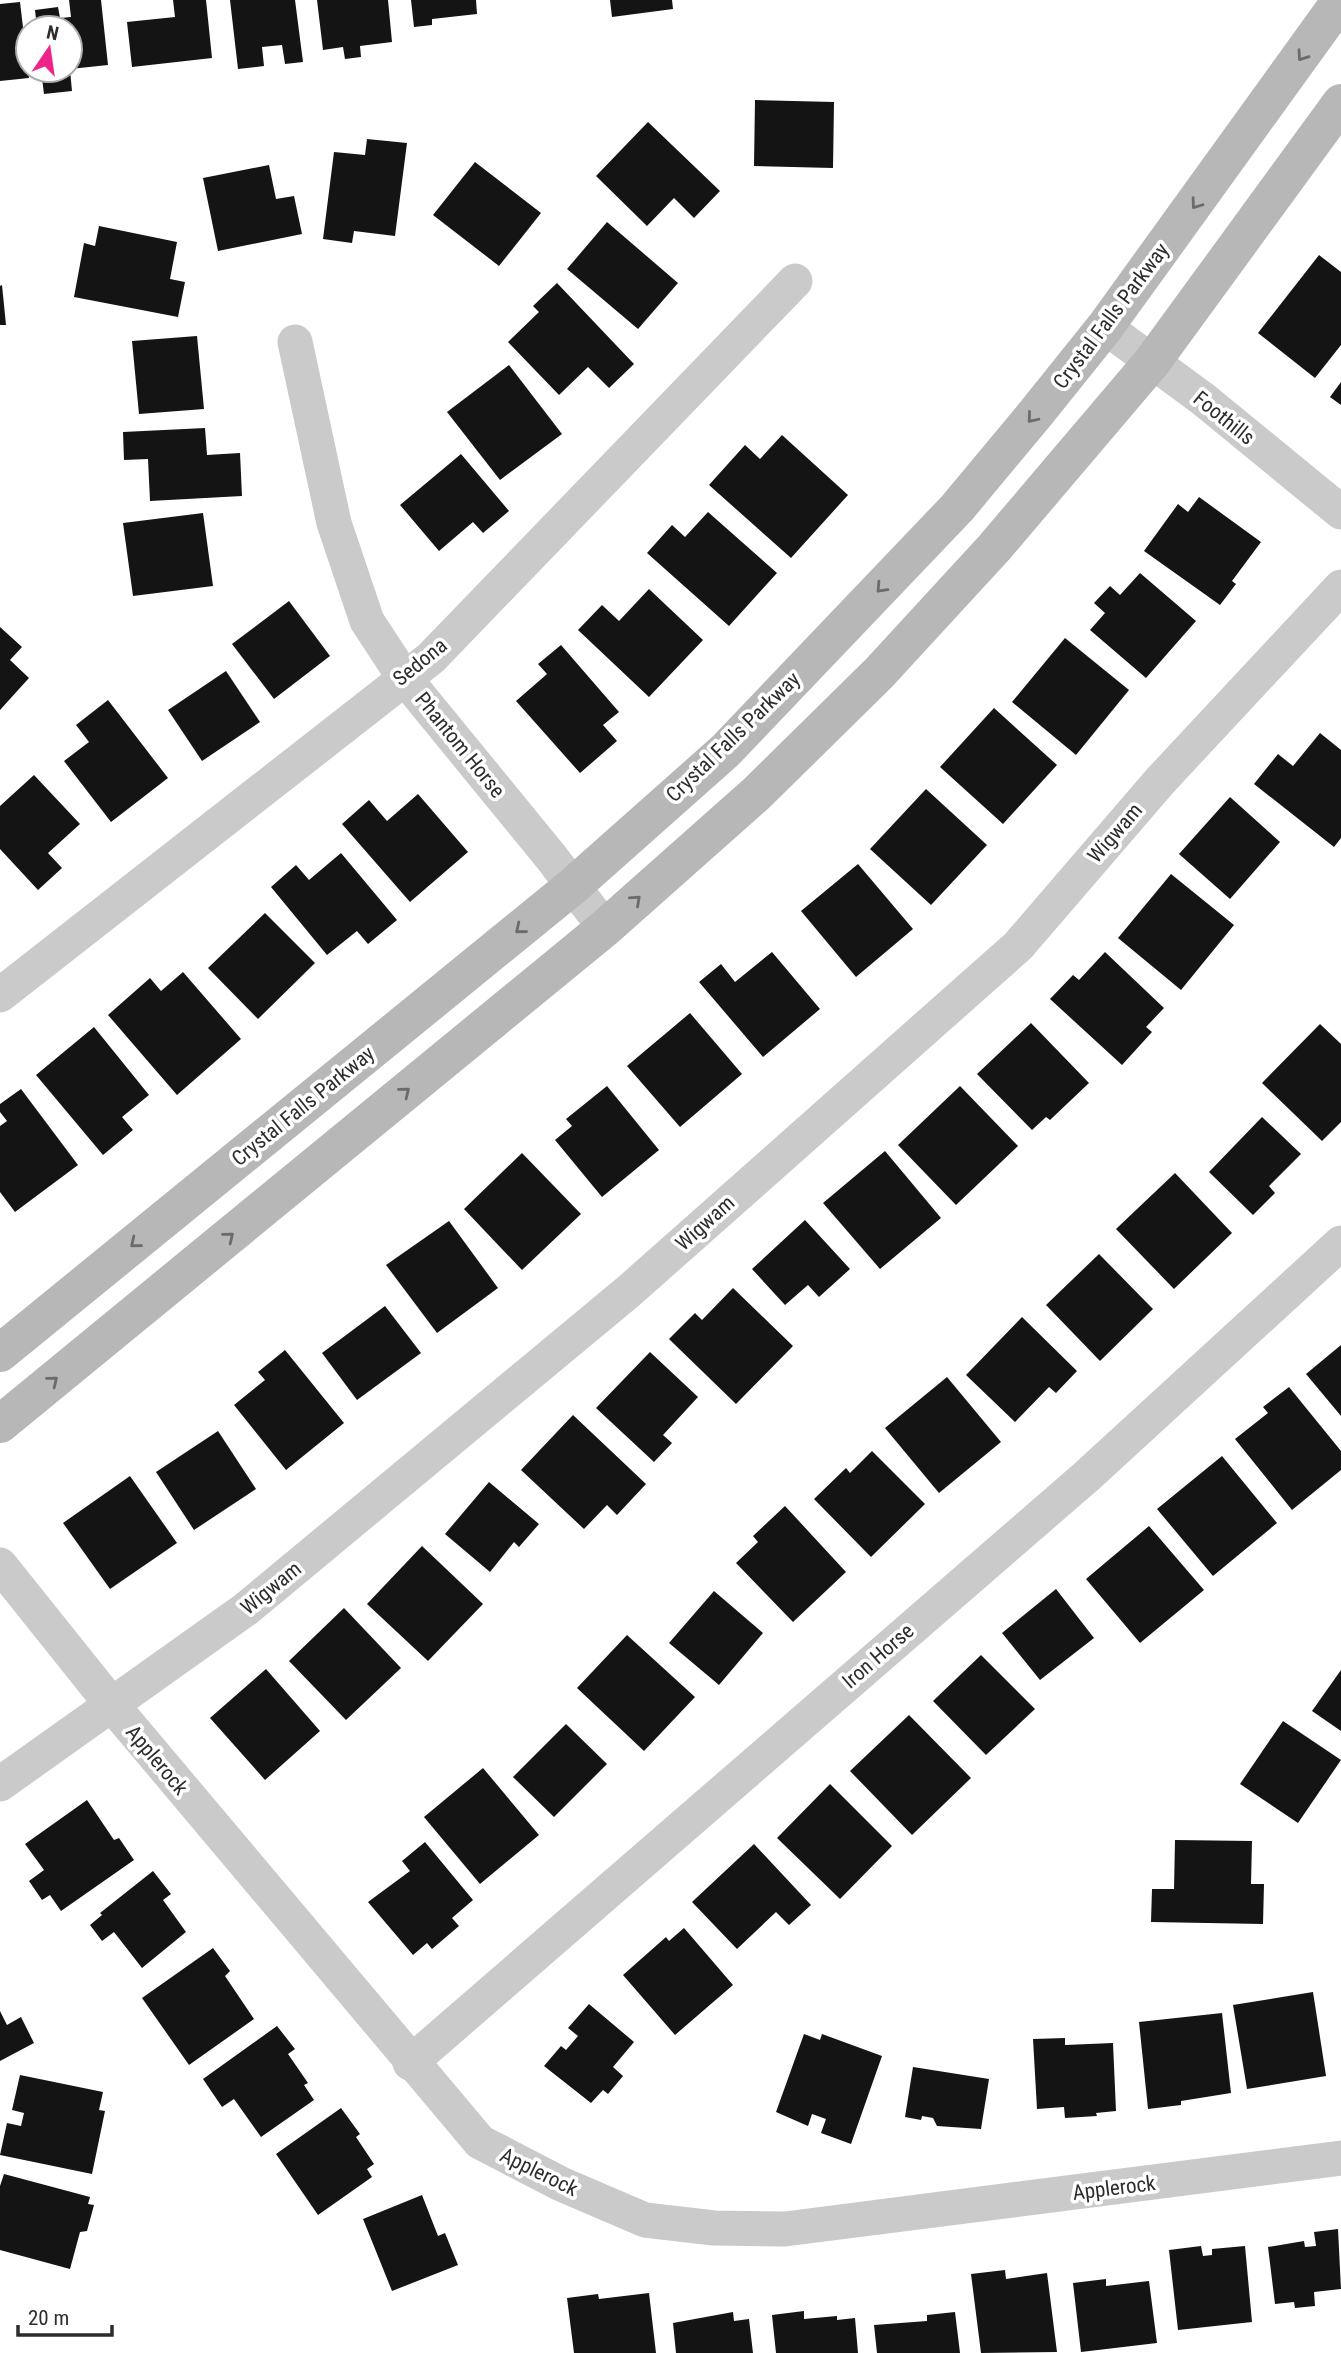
<svg xmlns="http://www.w3.org/2000/svg" width="1341" height="2353" font-family="'Roboto Condensed',sans-serif">
	<style>
		.building { fill: #141414 }
		.lines { fill: none; stroke-linecap: round; stroke-linejoin: round }
		.street { stroke: #cacaca; stroke-width: 35 }
		.secondary { stroke: #b7b7b7; stroke-width: 38 }
		.oneway { stroke: #6b6b6b }
		.labels { text-anchor: middle; dominant-baseline: central; stroke-width: 7; stroke-linejoin: round; paint-order: stroke }
		.street-label { font-size: 21px; fill: #2d2d2d; stroke: #fff }
	</style>
	<rect width="100%" height="100%" fill="#fff"/>
	<g class="building">
		<polygon points="69,0 101,0 108,65 70,69 70,28 37,28 35,10 58,7 60,18 71,17"/>
		<polygon points="173,0 206,0 212,58 132,67 127,22 175,17"/>
		<polygon points="230,0 295,0 303,62 285,64 282,45 262,47 264,66 238,69"/>
		<polygon points="317,0 388,0 392,42 360,46 361,57 345,59 343,47 323,50"/>
		<polygon points="411,0 476,0 477,14 432,19 432,25 414,27"/>
		<polygon points="610,0 672,0 673,9 612,17"/>
		<polygon points="20,2 29,78 0,81 0,4"/>
		<polygon points="41,70 70,70 72,91 44,94"/>
		<polygon points="755,100 834,102 833,168 754,166"/>
		<polygon points="648,122 720,191 694,218 674,198 647,226 596,176"/>
		<polygon points="367,139 407,143 395,236 354,231 352,243 323,239 334,152 365,155"/>
		<polygon points="475,162 541,213 499,266 433,215"/>
		<polygon points="269,165 276,199 294,196 302,234 218,251 203,178"/>
		<polygon points="607,222 678,283 638,329 567,269"/>
		<polygon points="99,226 177,242 170,279 185,282 178,317 74,297 84,243 95,246"/>
		<polygon points="1319,255 1341,272 1341,345 1315,378 1258,333"/>
		<polygon points="557,283 634,364 609,388 588,367 559,395 508,342 539,312 533,306"/>
		<polygon points="2,285 6,325 0,325 0,286"/>
		<polygon points="197,336 204,409 139,414 132,341"/>
		<polygon points="509,365 562,434 500,480 447,412"/>
		<polygon points="1341,382 1341,405 1330,397"/>
		<polygon points="205,428 207,455 240,453 242,496 150,501 148,459 124,460 123,432"/>
		<polygon points="782,435 848,495 791,558 709,485 745,445 760,459"/>
		<polygon points="461,454 509,511 483,533 473,522 439,551 400,505"/>
		<polygon points="1199,497 1261,542 1232,581 1236,584 1220,605 1144,551 1178,504 1188,512"/>
		<polygon points="708,512 777,573 729,626 647,553 672,525 685,537"/>
		<polygon points="203,513 213,586 133,596 123,523"/>
		<polygon points="1140,573 1196,621 1146,678 1090,630 1105,613 1094,603 1110,586 1120,595"/>
		<polygon points="649,589 703,640 649,697 578,630 602,605 619,621"/>
		<polygon points="289,601 330,656 274,699 232,644"/>
		<polygon points="0,627 22,647 10,660 29,678 0,710"/>
		<polygon points="1065,638 1129,690 1076,755 1012,702"/>
		<polygon points="561,645 619,712 603,725 617,741 580,773 516,701 547,674 538,664"/>
		<polygon points="226,671 260,722 202,761 168,710"/>
		<polygon points="108,700 168,778 111,822 64,761 89,742 76,725"/>
		<polygon points="994,708 1057,765 1003,824 940,767"/>
		<polygon points="1320,733 1341,750 1341,838 1334,847 1254,784 1278,754 1293,766"/>
		<polygon points="34,775 80,824 48,853 62,868 38,890 0,849 0,806"/>
		<polygon points="926,789 987,845 931,905 870,849"/>
		<polygon points="418,794 468,852 410,902 342,824 369,800 387,821"/>
		<polygon points="1230,797 1280,842 1230,899 1179,854"/>
		<polygon points="341,853 397,920 368,944 357,931 327,955 271,887 296,865 309,880"/>
		<polygon points="858,864 913,929 856,977 801,911"/>
		<polygon points="1171,874 1234,925 1181,990 1118,938"/>
		<polygon points="265,913 315,963 258,1019 208,968"/>
		<polygon points="772,952 820,1009 763,1057 699,982 721,964 735,982"/>
		<polygon points="1105,952 1164,1008 1146,1027 1152,1032 1122,1065 1050,999 1073,975 1079,980"/>
		<polygon points="183,972 241,1039 177,1095 108,1015 150,978 161,991"/>
		<polygon points="690,1013 742,1074 680,1127 627,1066"/>
		<polygon points="1031,1023 1089,1083 1050,1120 1046,1117 1032,1130 977,1074"/>
		<polygon points="1320,1024 1341,1044 1341,1122 1322,1141 1262,1083"/>
		<polygon points="94,1027 149,1095 122,1117 133,1130 103,1155 36,1075"/>
		<polygon points="607,1086 659,1150 602,1197 555,1140 572,1126 566,1119"/>
		<polygon points="960,1086 1018,1146 956,1205 898,1145"/>
		<polygon points="21,1089 78,1165 15,1212 0,1192 0,1126 7,1121 0,1112 0,1104"/>
		<polygon points="1262,1117 1301,1154 1269,1186 1275,1193 1253,1215 1209,1172"/>
		<polygon points="885,1151 941,1218 880,1269 823,1203"/>
		<polygon points="522,1153 581,1214 522,1270 464,1209"/>
		<polygon points="1175,1173 1232,1233 1174,1289 1116,1229"/>
		<polygon points="805,1220 850,1269 819,1297 808,1285 785,1305 752,1269"/>
		<polygon points="449,1221 498,1288 437,1333 386,1265"/>
		<polygon points="1099,1254 1153,1309 1100,1361 1046,1305"/>
		<polygon points="733,1288 793,1346 736,1404 669,1339 695,1313 702,1320"/>
		<polygon points="385,1306 421,1353 357,1400 322,1353"/>
		<polygon points="1022,1317 1077,1371 1056,1393 1049,1387 1015,1422 966,1375"/>
		<polygon points="1341,1345 1341,1416 1306,1374"/>
		<polygon points="285,1350 344,1423 286,1470 234,1405 265,1380 258,1372"/>
		<polygon points="650,1352 698,1397 663,1435 672,1443 654,1462 596,1408"/>
		<polygon points="947,1377 1001,1442 939,1493 885,1428"/>
		<polygon points="1289,1387 1341,1451 1341,1470 1292,1510 1235,1439 1268,1413 1263,1407"/>
		<polygon points="573,1415 646,1484 617,1515 607,1505 584,1529 521,1470"/>
		<polygon points="218,1431 256,1489 194,1530 156,1472"/>
		<polygon points="872,1451 925,1504 871,1557 814,1499 846,1468 850,1473"/>
		<polygon points="1222,1456 1277,1523 1213,1576 1157,1509"/>
		<polygon points="130,1476 177,1543 110,1589 63,1523"/>
		<polygon points="489,1482 539,1524 519,1547 514,1542 490,1572 445,1534"/>
		<polygon points="785,1506 846,1572 793,1622 736,1563 758,1542 753,1536"/>
		<polygon points="1149,1526 1204,1590 1140,1643 1086,1579"/>
		<polygon points="422,1546 483,1604 428,1661 367,1604"/>
		<polygon points="1056,1589 1094,1638 1040,1680 1002,1633"/>
		<polygon points="714,1591 763,1633 719,1685 669,1643"/>
		<polygon points="344,1608 401,1668 346,1720 289,1661"/>
		<polygon points="627,1635 695,1697 644,1751 577,1688"/>
		<polygon points="981,1655 1035,1709 986,1755 933,1701"/>
		<polygon points="266,1669 320,1731 265,1780 210,1718"/>
		<polygon points="1341,1670 1341,1731 1312,1711"/>
		<polygon points="909,1715 971,1778 912,1835 850,1771"/>
		<polygon points="1283,1721 1341,1760 1298,1823 1240,1784"/>
		<polygon points="566,1724 607,1764 554,1817 513,1777"/>
		<polygon points="483,1768 539,1835 480,1884 424,1817"/>
		<polygon points="830,1784 892,1846 840,1899 777,1838"/>
		<polygon points="87,1800 114,1840 119,1838 134,1860 61,1911 50,1895 42,1900 29,1881 44,1870 25,1844"/>
		<polygon points="1175,1840 1252,1841 1251,1884 1264,1884 1263,1924 1151,1922 1152,1889 1174,1889"/>
		<polygon points="425,1842 473,1900 452,1918 459,1926 432,1949 427,1943 413,1955 368,1902 410,1871 402,1861"/>
		<polygon points="754,1844 811,1905 789,1925 776,1912 737,1949 692,1902"/>
		<polygon points="153,1871 171,1894 163,1900 186,1932 142,1968 114,1932 102,1941 90,1925 102,1915 100,1913"/>
		<polygon points="684,1928 733,1985 675,2035 623,1975 666,1937 669,1941"/>
		<polygon points="213,1948 230,1971 225,1976 254,2019 189,2065 142,1998"/>
		<polygon points="1313,1992 1326,2076 1247,2089 1233,2005"/>
		<polygon points="589,2004 634,2042 613,2067 623,2076 608,2094 603,2090 591,2103 544,2066 561,2046 566,2050 578,2036 568,2028"/>
		<polygon points="0,2011 7,2025 21,2017 34,2043 0,2061"/>
		<polygon points="1222,2013 1231,2093 1181,2101 1181,2105 1148,2109 1139,2022"/>
		<polygon points="277,2026 295,2049 288,2054 308,2083 304,2085 314,2100 261,2137 234,2099 222,2107 203,2079"/>
		<polygon points="804,2034 820,2040 822,2034 882,2056 851,2144 821,2133 826,2119 812,2114 808,2126 776,2112"/>
		<polygon points="1065,2038 1065,2045 1113,2043 1116,2111 1096,2113 1097,2116 1065,2118 1064,2107 1037,2109 1033,2039"/>
		<polygon points="913,2067 989,2079 981,2129 937,2126 933,2118 922,2116 921,2120 905,2117"/>
		<polygon points="20,2075 103,2092 99,2110 105,2111 92,2174 0,2155 7,2123 21,2126 24,2113 12,2110"/>
		<polygon points="341,2108 360,2134 356,2137 374,2164 367,2169 372,2177 318,2215 276,2154"/>
		<polygon points="4,2174 90,2197 88,2204 94,2205 87,2231 80,2232 70,2269 0,2250 0,2186"/>
		<polygon points="422,2195 438,2236 445,2233 458,2265 392,2291 363,2219"/>
		<polygon points="1338,2229 1341,2289 1314,2292 1315,2306 1295,2308 1294,2302 1275,2304 1268,2247 1304,2241 1305,2247 1316,2246 1314,2232"/>
		<polygon points="1201,2246 1203,2256 1212,2255 1212,2249 1245,2246 1252,2322 1178,2330 1169,2250"/>
		<polygon points="1005,2270 1006,2279 1047,2273 1057,2352 981,2353 971,2274"/>
		<polygon points="1106,2279 1106,2286 1149,2281 1157,2343 1081,2352 1073,2283"/>
		<polygon points="649,2293 656,2353 574,2353 567,2298 598,2294 599,2299"/>
		<polygon points="804,2311 804,2319 837,2316 837,2320 855,2318 858,2353 776,2353 772,2315"/>
		<polygon points="733,2312 734,2321 749,2319 753,2353 676,2353 673,2323"/>
		<polygon points="955,2312 960,2353 877,2353 874,2325 927,2321 927,2315"/>
	</g>
	<g class="lines">
		<g class="street">
			<polyline points="1105,327 1203,399 1341,512"/>
			<polyline points="295,342 334,523 367,621 403,676 551,857 605,928"/>
			<polyline points="0,995 431,658 795,281"/>
			<polyline points="0,1565 112,1705 480,2142 561,2184 645,2220 714,2228 785,2229 1341,2158"/>
			<polyline points="0,1784 246,1609 629,1291 1018,946 1160,781 1341,587"/>
			<polyline points="410,2063 1087,1476 1341,1243"/>
		</g>
		<g class="secondary">
			<polyline points="0,1353 573,886 725,751 957,508 1036,413 1105,327 1341,0"/>
			<polyline points="0,1424 605,928 756,794 879,673 994,548 1152,362 1341,103"/>
		</g>
	</g>
	<defs><path id="oneway-chevron" d="M-2-3.5L2.5 0L-2 3.5" fill="none" stroke-width="1.6" stroke-linecap="round" stroke-linejoin="round" transform="scale(1.75)"/></defs>
	<g class="oneway">
		<use href="#oneway-chevron" transform="translate(1302 56) rotate(125)"/>
		<use href="#oneway-chevron" transform="translate(1196 204) rotate(126)"/>
		<use href="#oneway-chevron" transform="translate(1032 418) rotate(130)"/>
		<use href="#oneway-chevron" transform="translate(881 588) rotate(133)"/>
		<use href="#oneway-chevron" transform="translate(636 900) rotate(-42)"/>
		<use href="#oneway-chevron" transform="translate(520 929) rotate(141)"/>
		<use href="#oneway-chevron" transform="translate(405 1092) rotate(-39)"/>
		<use href="#oneway-chevron" transform="translate(229 1237) rotate(-39)"/>
		<use href="#oneway-chevron" transform="translate(135 1243) rotate(141)"/>
		<use href="#oneway-chevron" transform="translate(53 1381) rotate(-39)"/>
	</g>
	<g class="labels">
		<g class="street-label">
			<text transform="translate(1111 316) rotate(-53)">Crystal Falls Parkway</text>
			<text transform="translate(1224 418) rotate(39)">Foothills</text>
			<text transform="translate(420 662) rotate(-39)">Sedona</text>
			<text transform="translate(733 737) rotate(-44)">Crystal Falls Parkway</text>
			<text transform="translate(460 745) rotate(51)">Phantom Horse</text>
			<text transform="translate(1115 833) rotate(-49)">Wigwam</text>
			<text transform="translate(303 1106) rotate(-39)">Crystal Falls Parkway</text>
			<text transform="translate(705 1223) rotate(-42)">Wigwam</text>
			<text transform="translate(271 1588) rotate(-39)">Wigwam</text>
			<text transform="translate(878 1656) rotate(-41)">Iron Horse</text>
			<text transform="translate(157 1760) rotate(50)">Applerock</text>
			<text transform="translate(539 2172) rotate(26)">Applerock</text>
			<text transform="translate(1114 2188) rotate(-7)">Applerock</text>
		</g>
	</g>
	<g transform="translate(49 49) rotate(13)"><circle r="33" fill="#ffffff" stroke="#ababab" stroke-width="2"/>
	<path d="M0-5L12 26L0 18L-12 26Z" fill="#ef248b"/>
	<text y="-10" font-size="19" font-weight="bold" text-anchor="middle" fill="#2d2d2d">N</text>
	</g>
	<path d="M18 2325v10h94v-10" fill="none" stroke="#2d2d2d" stroke-width="3.5"/>
	<text x="28" y="2325" font-size="21" fill="#2d2d2d" stroke="#ffffff" stroke-width="5" paint-order="stroke">20 m</text>
</svg>
